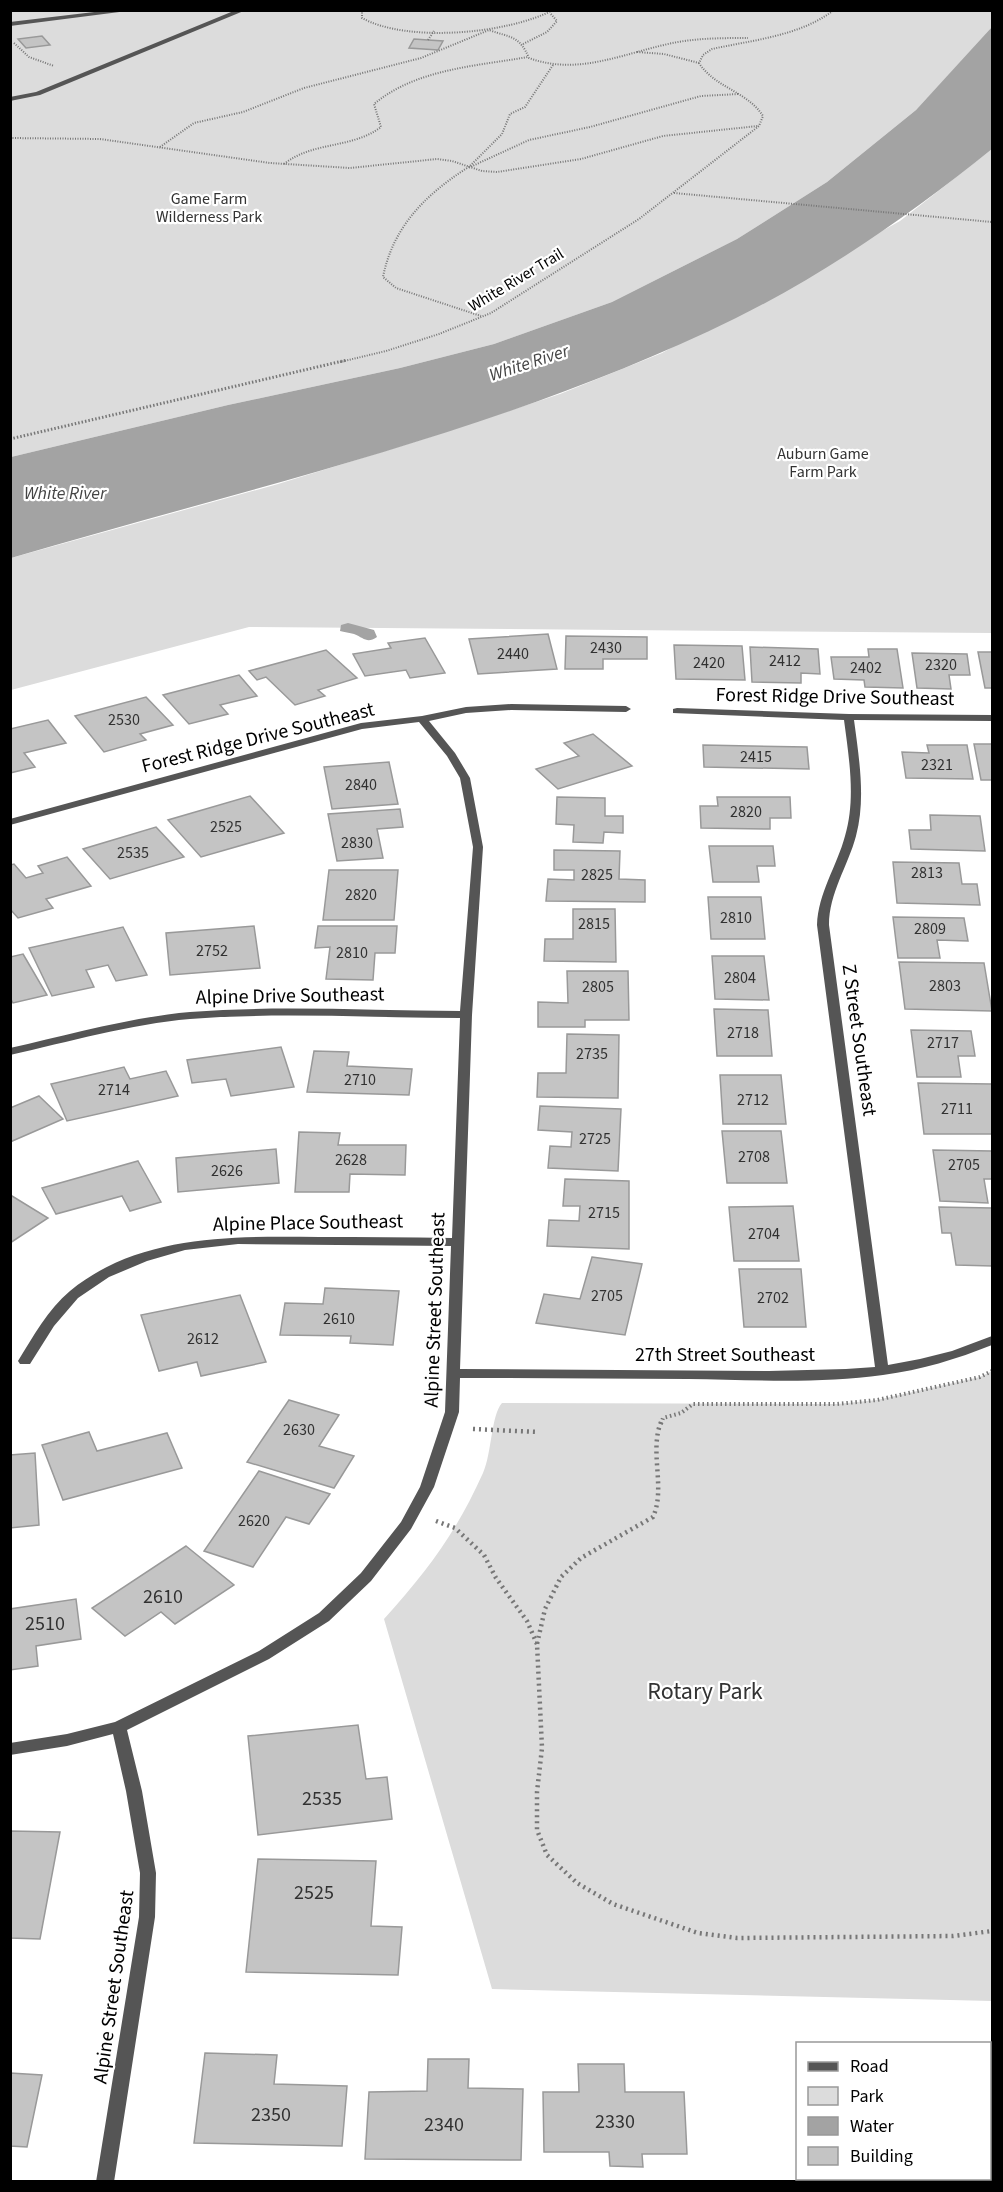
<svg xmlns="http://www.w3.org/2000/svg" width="1003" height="2192" font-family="'Source Sans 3',sans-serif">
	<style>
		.green { fill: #dcdcdc }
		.water { fill: #a3a3a3 }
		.building { fill: #c4c4c4; stroke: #999; stroke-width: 1.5 }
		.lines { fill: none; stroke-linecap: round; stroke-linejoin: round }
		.path-far3 { stroke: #777; stroke-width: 2; stroke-dasharray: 1 1.5; stroke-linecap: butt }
		.path-far2 { stroke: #777; stroke-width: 3; stroke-dasharray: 1.5 2; stroke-linecap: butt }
		.path-far1 { stroke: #777; stroke-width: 4; stroke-dasharray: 1.5 3; stroke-linecap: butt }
		.path { stroke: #777; stroke-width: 4.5; stroke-dasharray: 2 4; stroke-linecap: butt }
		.lane { fill: #555; fill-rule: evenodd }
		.street { fill: #555; fill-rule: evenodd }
		.labels { text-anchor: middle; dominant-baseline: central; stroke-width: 4.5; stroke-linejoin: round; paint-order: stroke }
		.far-park-label { font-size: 16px; fill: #333; stroke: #fff }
		.far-street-label { font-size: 16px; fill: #000; stroke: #fff }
		.number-label { font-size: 16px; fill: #313131 }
		.far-water-label { font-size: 18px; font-style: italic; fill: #444; stroke: #fff }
		.street-label { font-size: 20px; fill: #000; stroke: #fff }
		.near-number-label { font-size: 20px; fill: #313131 }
		.near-park-label { font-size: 24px; fill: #333; stroke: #fff }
	</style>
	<rect width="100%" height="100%" fill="#fff"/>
	<g class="green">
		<polygon points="992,10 992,27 985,36 916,110 827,182 737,239 612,302 494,344 400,368 228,405 11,457 10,11"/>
		<polygon points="992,149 992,633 249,627 11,690 11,558 278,484 424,439 560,394 662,353 900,221"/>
		<path d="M992 1371V2001L492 1989 384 1619C428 1570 456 1533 483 1473 492 1453 491 1415 502 1403L837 1404 877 1400 980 1377Z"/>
	</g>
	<g class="water">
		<path d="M992 27V149C912 213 829 272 736 318 506 431 255 486 11 558V457L228 405 400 368 494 344 612 302 737 239 827 182 916 110Z"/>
		<path d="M348 623 374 630 377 637C367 644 364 638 354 634 350 633 344 632 340 631L341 625Z"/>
	</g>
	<g class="building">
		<polygon points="42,36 50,45 26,48 18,39"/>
		<polygon points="414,39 428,40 443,41 438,50 409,48"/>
		<polygon points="548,634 557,669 478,674 469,639"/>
		<polygon points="566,636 647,637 647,659 603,659 603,669 565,669"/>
		<polygon points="425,638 445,673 410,678 406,670 365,676 353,654 391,648 388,643"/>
		<polygon points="674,645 742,646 745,680 676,679"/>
		<polygon points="750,647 818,649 820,674 801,673 801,683 752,682"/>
		<polygon points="868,649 897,649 903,688 865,687 864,680 834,679 831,657 869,657"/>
		<polygon points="326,650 357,678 318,690 325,696 295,705 266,677 257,680 249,671"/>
		<polygon points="978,652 992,652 992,688 985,688"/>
		<polygon points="912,653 967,654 970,675 949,675 951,689 917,688"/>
		<polygon points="239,675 257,696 220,705 228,714 189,724 163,695"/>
		<polygon points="146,697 173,725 140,734 146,740 104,752 75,716"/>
		<polygon points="48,720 66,743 24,753 35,767 10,773 10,729"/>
		<polygon points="593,734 632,766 558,789 536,769 579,756 564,743"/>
		<polygon points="974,744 992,744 992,780 981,780"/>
		<polygon points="703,745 807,747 809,769 704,767"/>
		<polygon points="927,745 967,745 973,779 906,778 902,752 929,753"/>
		<polygon points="389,762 398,804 332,809 324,767"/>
		<polygon points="250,796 284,833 201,857 168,820"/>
		<polygon points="557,797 605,798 605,816 623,816 623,833 604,832 603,843 573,842 574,825 556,824"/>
		<polygon points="717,797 790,797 791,818 770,818 770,829 701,828 700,806 718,806"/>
		<polygon points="400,809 403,827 377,829 383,858 337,861 328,814"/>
		<polygon points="930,815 980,816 985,851 911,849 909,830 931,830"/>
		<polygon points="156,827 184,857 110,879 83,849"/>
		<polygon points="709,846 773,846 775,866 757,866 759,882 713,882"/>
		<polygon points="554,850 620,851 619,879 645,880 645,902 546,901 548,879 574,880 574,870 554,870"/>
		<polygon points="67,857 91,886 46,899 53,908 18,918 10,909 10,865 14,864 26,878 43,873 38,866"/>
		<polygon points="893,862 959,863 962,884 977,884 980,905 897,903"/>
		<polygon points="329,870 398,870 394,920 323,920"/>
		<polygon points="708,897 761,897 765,939 711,939"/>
		<polygon points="573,909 615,909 616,962 544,961 545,939 573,939"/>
		<polygon points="893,917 964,918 968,941 937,940 940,958 898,958"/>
		<polygon points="254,926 260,968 170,975 166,933"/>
		<polygon points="318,926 397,926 395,953 375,953 373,980 326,979 330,947 315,948"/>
		<polygon points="123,927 147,975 116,981 108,965 86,970 94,987 52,996 29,948"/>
		<polygon points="23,954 47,995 13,1003 10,998 10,957"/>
		<polygon points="712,956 764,956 769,1000 715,999"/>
		<polygon points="899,962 984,963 992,1011 905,1009"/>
		<polygon points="567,971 628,971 629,1020 585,1020 585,1027 538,1027 538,1002 568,1003"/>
		<polygon points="714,1009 768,1010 772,1056 717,1056"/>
		<polygon points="911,1030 971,1031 975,1056 958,1056 961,1077 917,1077"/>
		<polygon points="567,1034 619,1035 618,1098 537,1097 538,1073 566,1073"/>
		<polygon points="281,1047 294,1087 231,1096 226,1079 192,1083 187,1060"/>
		<polygon points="314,1051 349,1052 347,1066 412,1069 409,1095 307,1092"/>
		<polygon points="124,1067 130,1079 166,1071 178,1096 67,1121 51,1084"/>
		<polygon points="720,1075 781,1075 786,1124 723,1124"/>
		<polygon points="918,1083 992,1084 992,1134 924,1134"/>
		<polygon points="39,1096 63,1119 10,1142 10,1108"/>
		<polygon points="540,1106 621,1109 618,1171 548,1168 550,1146 571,1147 572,1132 538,1130"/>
		<polygon points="722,1131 781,1131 787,1183 727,1183"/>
		<polygon points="299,1132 340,1133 338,1145 406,1145 405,1175 350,1174 349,1192 295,1192"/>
		<polygon points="276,1149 279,1183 178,1192 176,1158"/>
		<polygon points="933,1150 992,1151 992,1179 984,1179 988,1203 940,1201"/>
		<polygon points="138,1161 161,1202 130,1211 122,1196 56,1214 42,1188"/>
		<polygon points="565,1179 629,1181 629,1249 547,1246 549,1220 579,1221 580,1206 563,1206"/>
		<polygon points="12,1196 48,1218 10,1243 10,1197"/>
		<polygon points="793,1206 799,1261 734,1261 729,1207"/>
		<polygon points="939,1207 992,1208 992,1266 956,1265 951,1233 942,1233"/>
		<polygon points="592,1257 642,1264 625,1335 536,1323 544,1294 580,1299"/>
		<polygon points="739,1269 801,1269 806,1327 744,1327"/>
		<polygon points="325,1288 399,1291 393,1345 350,1343 351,1336 280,1335 285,1303 323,1304"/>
		<polygon points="240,1295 266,1362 201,1376 197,1362 159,1371 141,1315"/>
		<polygon points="289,1400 339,1415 319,1446 354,1456 334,1488 247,1462"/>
		<polygon points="89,1432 97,1451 167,1433 182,1468 63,1500 42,1445"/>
		<polygon points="35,1453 39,1525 10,1528 10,1455"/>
		<polygon points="259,1471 330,1494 309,1524 286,1517 253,1567 204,1551"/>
		<polygon points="186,1546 234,1585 175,1624 161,1612 125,1636 92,1608"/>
		<polygon points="76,1599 81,1639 36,1646 38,1666 10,1670 10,1609"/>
		<polygon points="358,1725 366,1779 387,1777 392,1819 258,1835 248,1736"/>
		<polygon points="10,1831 60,1832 40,1939 10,1938"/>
		<polygon points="258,1859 376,1861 371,1926 402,1927 398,1975 246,1972"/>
		<polygon points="205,2053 277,2055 274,2084 347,2086 342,2146 194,2143"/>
		<polygon points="428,2059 469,2059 468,2088 523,2089 521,2160 365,2159 369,2092 427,2091"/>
		<polygon points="578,2064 624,2064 625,2092 684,2092 687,2154 642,2154 643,2167 610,2166 609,2152 544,2152 543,2092 579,2092"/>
		<polygon points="10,2073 42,2075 27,2147 10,2146"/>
		<polygon points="829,2178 938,2178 938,2182 830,2182"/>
	</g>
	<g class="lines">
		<g class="path-far3">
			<path d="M362 10V18C407 43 508 34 553 10"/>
			<polyline points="428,40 434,31"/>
			<polyline points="14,43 29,57 54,66"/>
			<polyline points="523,44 547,32 557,21 550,13"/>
			<polyline points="637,52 664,54 699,63"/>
			<polyline points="553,65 525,107 510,114 502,134 468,168 529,140 590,127 701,96 739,94"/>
			<polyline points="10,138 100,139 270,163 350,168 437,159 452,161 482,171 497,172 581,159 663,136 758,126"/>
			<path d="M160 147 194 123 243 112 304 88 421 58 489 30C511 38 519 35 529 58 580 77 628 51 678 42 701 38 725 38 748 38"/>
			<path d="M284 164C313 141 352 149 381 127L374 104C416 69 476 66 528 57"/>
			<path d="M467 168C425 195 393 227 383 277L396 288 481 316"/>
			<polyline points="674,193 992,222"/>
			<path d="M340 362 386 351 439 334 491 313 639 219 759 126 763 116C747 91 715 88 699 63L703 55 712 49C753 40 800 36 834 10"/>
		</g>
		<polyline class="path-far2" points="10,439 347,360"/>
		<polyline class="path-far1" points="661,1424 663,1418 681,1413 693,1404 837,1404 877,1400 980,1377 992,1371"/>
		<g class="path">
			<path d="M661 1422C649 1452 666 1488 653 1517L581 1558 561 1577 545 1609 537 1644 542 1748 537 1792V1830L547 1855 577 1883 613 1904 698 1933 737 1938 953 1936 992 1931"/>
			<polyline points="473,1429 538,1432"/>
			<polyline points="436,1521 455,1528 484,1555 496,1578 527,1621 537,1644"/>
		</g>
		<g class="lane">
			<polygon points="111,10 135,10 10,26 10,22"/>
			<polygon points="236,10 246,10 40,95 10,101 10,97 36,92"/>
		</g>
		<path class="street" d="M511 704 626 706 631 709 626 712 511 710 466 713 429 721 455 753 470 778 483 847 472 1015 460 1369 769 1371 846 1369 875 1367 817 925C818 893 837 866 845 836 856 799 849 758 844 720L673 713V709L677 708 849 714 992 715V721L854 720C859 758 866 799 856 836 848 866 829 893 829 925L888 1365 920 1359 952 1351 992 1336V1345C957 1359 921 1370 883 1375 819 1384 752 1380 688 1379 612 1379 536 1378 460 1378L459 1412 434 1487 411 1529 371 1581 329 1621 269 1659 127 1730 142 1791 156 1873 155 1917 114 2182H96L139 1917 140 1873 126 1791 113 1734 67 1746 10 1755V1743L67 1734 115 1722 259 1651 319 1613 361 1573 401 1522 420 1487 445 1412 451 1246 238 1244 185 1250 147 1261 109 1277 78 1298 54 1326 30 1364H20L18 1361C33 1337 48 1309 70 1291 139 1234 234 1236 319 1237 363 1237 408 1237 452 1238L460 1018C371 1018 278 1012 190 1019 131 1024 68 1042 10 1055V1048C68 1035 132 1017 190 1012 280 1005 371 1011 460 1011L473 847 460 778 447 756 419 722 362 729 10 825V819L361 723 422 716 466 707Z"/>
	</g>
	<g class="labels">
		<g class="far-park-label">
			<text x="209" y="199">Game Farm<tspan x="209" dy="18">Wilderness Park</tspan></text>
			<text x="823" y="454">Auburn Game<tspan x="823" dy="18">Farm Park</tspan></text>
		</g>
		<g class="far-street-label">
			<text transform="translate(516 280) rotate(-31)">White River Trail</text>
		</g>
		<g class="number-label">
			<text x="606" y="648">2430</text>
			<text x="513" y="654">2440</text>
			<text x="785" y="661">2412</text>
			<text x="709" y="663">2420</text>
			<text x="941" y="665">2320</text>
			<text x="866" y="668">2402</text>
			<text x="124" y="720">2530</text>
			<text x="756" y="757">2415</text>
			<text x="937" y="765">2321</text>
			<text x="361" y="785">2840</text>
			<text x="746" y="812">2820</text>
			<text x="226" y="827">2525</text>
			<text x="357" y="843">2830</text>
			<text x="133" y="853">2535</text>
			<text x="927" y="873">2813</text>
			<text x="597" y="875">2825</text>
			<text x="361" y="895">2820</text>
			<text x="736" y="918">2810</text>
			<text x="594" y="924">2815</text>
			<text x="930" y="929">2809</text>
			<text x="212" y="951">2752</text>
			<text x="352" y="953">2810</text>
			<text x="740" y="978">2804</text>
			<text x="945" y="986">2803</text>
			<text x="598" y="987">2805</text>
			<text x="743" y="1033">2718</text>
			<text x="943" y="1043">2717</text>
			<text x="592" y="1054">2735</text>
			<text x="360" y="1080">2710</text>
			<text x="114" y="1090">2714</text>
			<text x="753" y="1100">2712</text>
			<text x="957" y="1109">2711</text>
			<text x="595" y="1139">2725</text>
			<text x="754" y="1157">2708</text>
			<text x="351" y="1160">2628</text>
			<text x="964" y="1165">2705</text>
			<text x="227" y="1171">2626</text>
			<text x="604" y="1213">2715</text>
			<text x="764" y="1234">2704</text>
			<text x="607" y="1296">2705</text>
			<text x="773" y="1298">2702</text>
			<text x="339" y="1319">2610</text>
			<text x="203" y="1339">2612</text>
			<text x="299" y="1430">2630</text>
			<text x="254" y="1521">2620</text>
		</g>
		<g class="far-water-label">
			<text transform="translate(529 363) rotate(-18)">White River</text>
			<text x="65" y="493">White River</text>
		</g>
		<g class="street-label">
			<text transform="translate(835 697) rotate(1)">Forest Ridge Drive Southeast</text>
			<text transform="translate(258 738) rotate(-14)">Forest Ridge Drive Southeast</text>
			<text transform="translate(290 996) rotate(-1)">Alpine Drive Southeast</text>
			<text transform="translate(859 1040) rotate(82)">Z Street Southeast</text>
			<text transform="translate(308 1223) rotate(-1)">Alpine Place Southeast</text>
			<text transform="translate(435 1310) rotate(-88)">Alpine Street Southeast</text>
			<text x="725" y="1355">27th Street Southeast</text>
			<text transform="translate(114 1987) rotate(-82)">Alpine Street Southeast</text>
		</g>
		<g class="near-number-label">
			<text x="163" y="1597">2610</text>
			<text x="45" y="1624">2510</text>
			<text x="322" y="1799">2535</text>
			<text x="314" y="1893">2525</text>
			<text x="271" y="2115">2350</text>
			<text x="615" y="2122">2330</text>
			<text x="444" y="2125">2340</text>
		</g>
		<g class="near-park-label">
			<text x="705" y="1691">Rotary Park</text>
		</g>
	</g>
	<rect width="1003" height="2192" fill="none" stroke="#000000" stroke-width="24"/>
	<rect x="796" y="2042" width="195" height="138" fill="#ffffff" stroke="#999999" stroke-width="1.5"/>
	<rect x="808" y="2062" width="30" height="9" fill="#555555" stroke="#999999" stroke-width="1.5"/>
	<text x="850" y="2072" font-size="18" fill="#000000">Road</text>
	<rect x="808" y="2087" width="30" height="18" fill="#dcdcdc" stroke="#999999" stroke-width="1.5"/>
	<text x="850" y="2102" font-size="18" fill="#000000">Park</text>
	<rect x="808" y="2117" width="30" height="18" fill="#a3a3a3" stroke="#999999" stroke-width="1.5"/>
	<text x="850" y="2132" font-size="18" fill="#000000">Water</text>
	<rect x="808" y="2147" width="30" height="18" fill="#c4c4c4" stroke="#999999" stroke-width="1.5"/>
	<text x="850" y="2162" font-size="18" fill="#000000">Building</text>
</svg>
